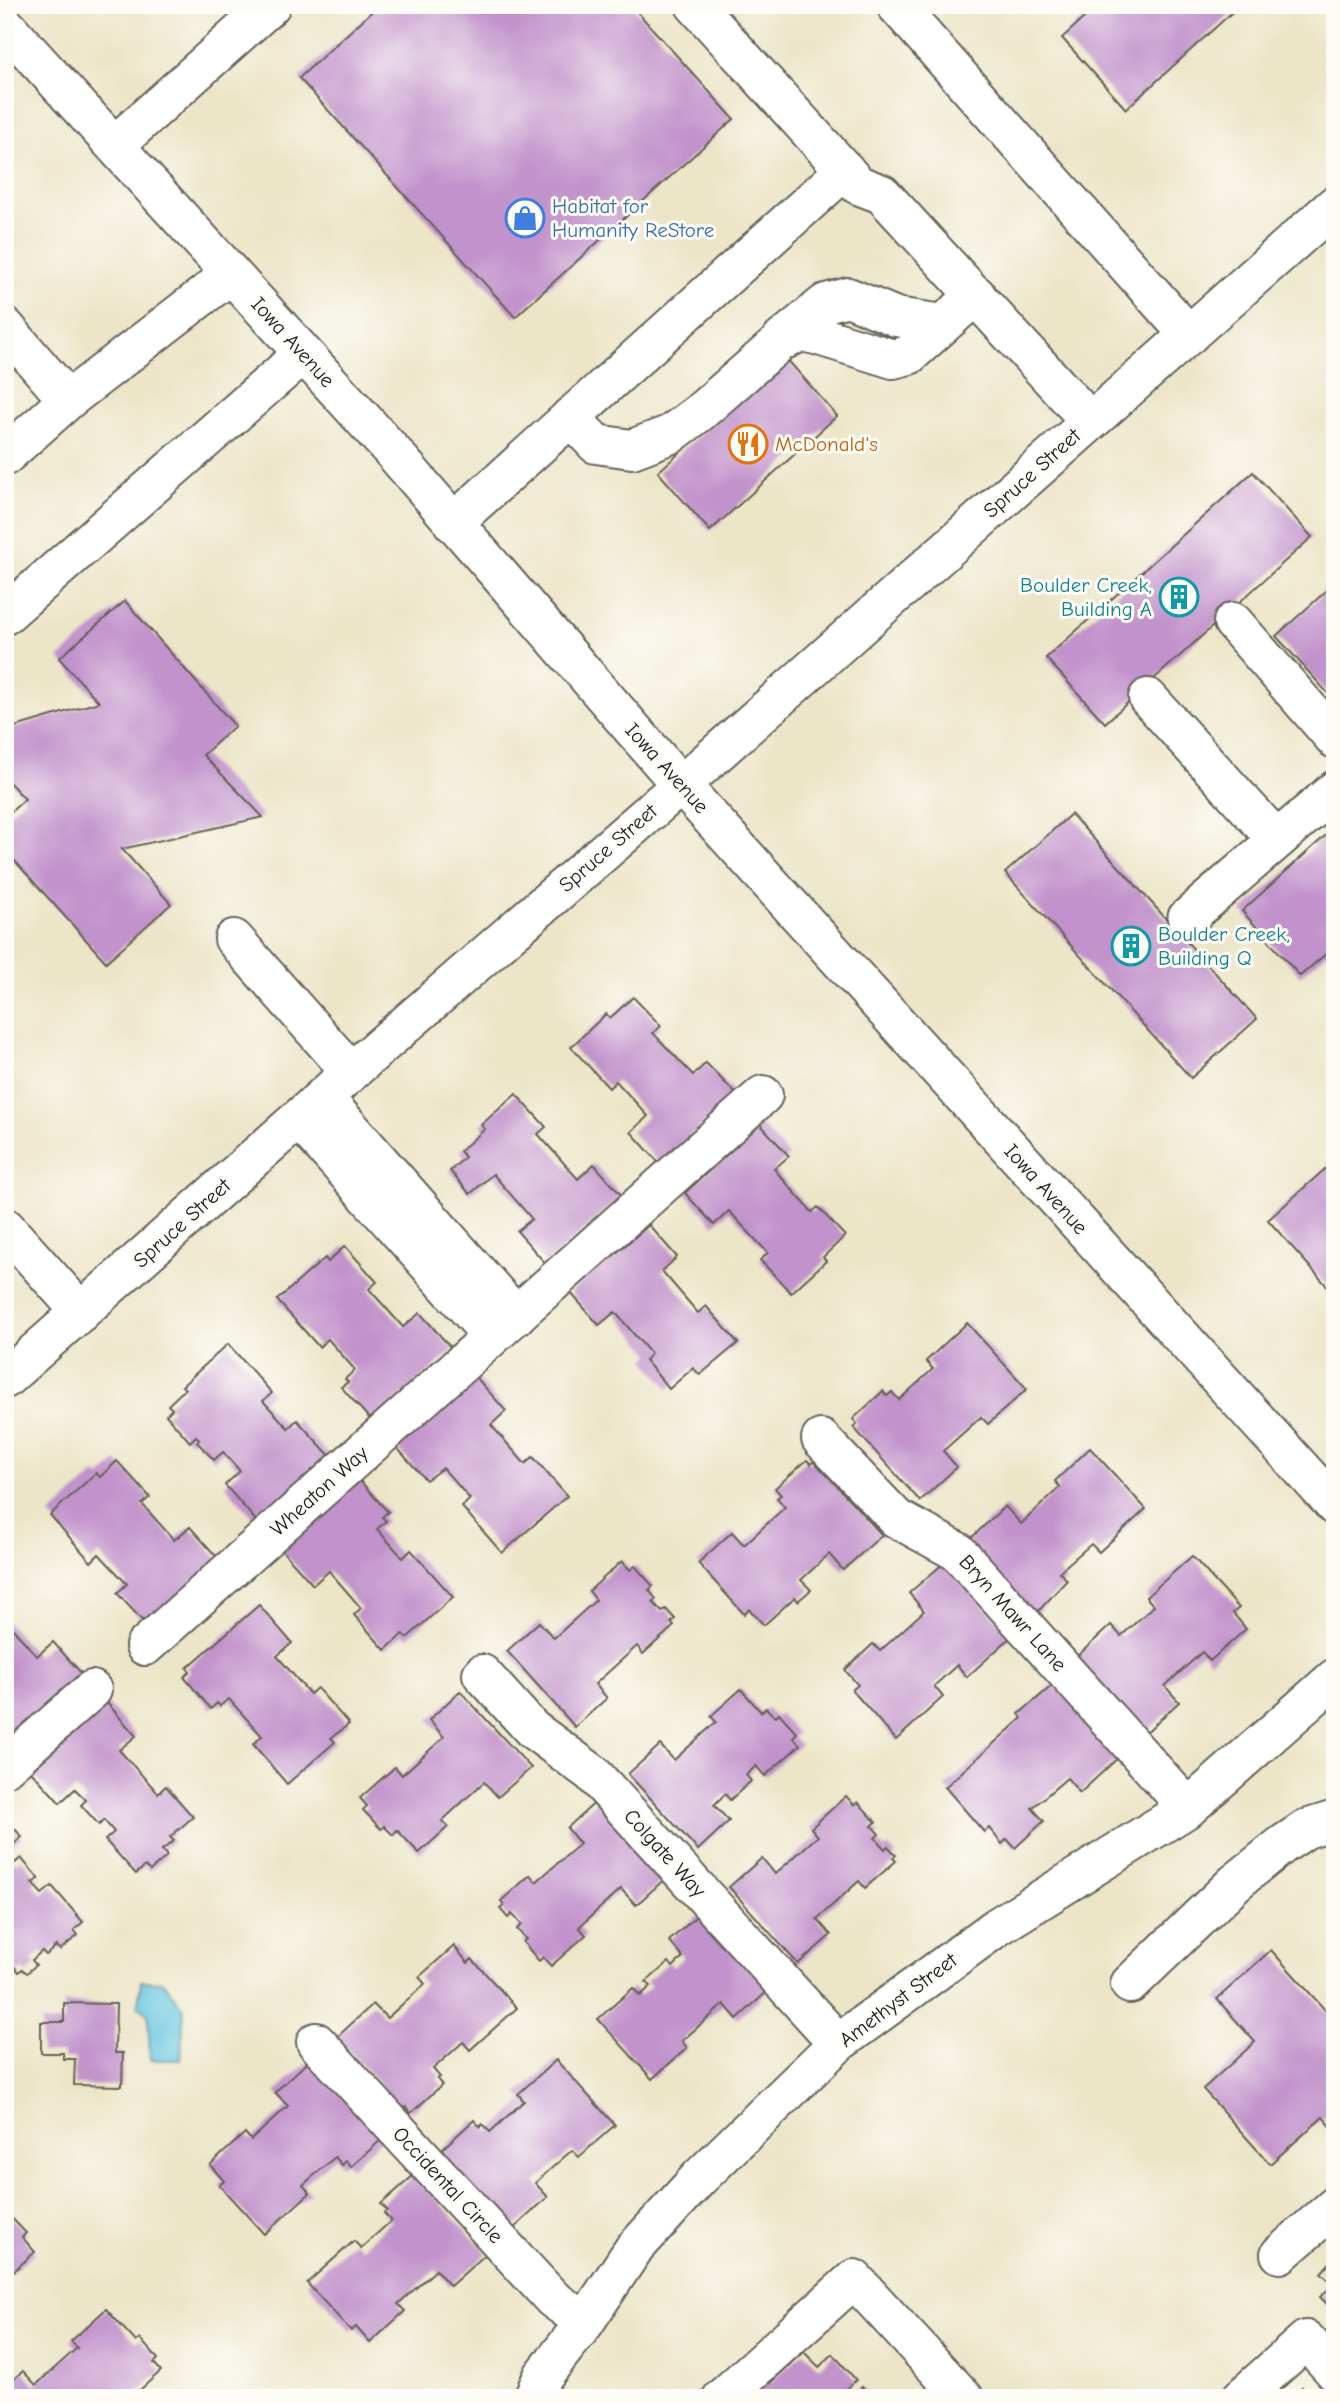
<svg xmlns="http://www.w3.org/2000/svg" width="1340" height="2403" font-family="'Comic Neue',sans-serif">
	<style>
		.water { fill: #61c4e0; stroke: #3e707e; stroke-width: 2 }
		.building { fill: #c192cb }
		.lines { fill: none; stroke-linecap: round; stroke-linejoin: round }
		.minor-casing { stroke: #656258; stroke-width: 42 }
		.major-casing { stroke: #656258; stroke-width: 42 }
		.minor { stroke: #fff; stroke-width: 38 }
		.major { stroke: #fff; stroke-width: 38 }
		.labels { text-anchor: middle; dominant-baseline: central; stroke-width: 6; stroke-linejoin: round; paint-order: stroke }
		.shop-label { font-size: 21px; fill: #366cbe; stroke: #fdfcf7; text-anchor: start }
		.street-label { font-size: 21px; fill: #1c1c1c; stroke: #fdfcf7 }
		.food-label { font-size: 21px; fill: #c56008; stroke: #fdfcf7; text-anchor: start }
		.culture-label { font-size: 21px; fill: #0d838f; stroke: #fdfcf7; text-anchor: end }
	</style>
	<rect width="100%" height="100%" fill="#fdfcf7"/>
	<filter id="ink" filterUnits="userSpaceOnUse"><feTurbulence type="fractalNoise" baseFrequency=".0143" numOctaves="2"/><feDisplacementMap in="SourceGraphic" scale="14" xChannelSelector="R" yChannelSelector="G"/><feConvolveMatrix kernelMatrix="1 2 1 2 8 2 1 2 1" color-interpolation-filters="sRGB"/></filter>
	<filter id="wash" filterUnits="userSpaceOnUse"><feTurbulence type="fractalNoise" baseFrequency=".00686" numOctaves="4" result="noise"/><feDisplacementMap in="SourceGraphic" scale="28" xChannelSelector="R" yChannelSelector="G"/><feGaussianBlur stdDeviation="1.57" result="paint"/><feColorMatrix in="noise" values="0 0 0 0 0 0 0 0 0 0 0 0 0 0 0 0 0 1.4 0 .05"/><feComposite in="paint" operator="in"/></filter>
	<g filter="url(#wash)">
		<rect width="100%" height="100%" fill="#ece5c7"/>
		<polygon class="water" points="141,1981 164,1982 184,2010 181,2060 150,2060 148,2015 138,2005"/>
		<g id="blocks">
			<g class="building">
				<polygon points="379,5 631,5 734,119 515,317 299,78"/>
				<polygon points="1098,5 1240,5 1126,109 1062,38"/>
				<polygon points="786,358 837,416 710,531 658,472"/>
				<polygon points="1253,472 1312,537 1105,723 1046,658"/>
				<polygon points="1335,583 1335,701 1276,636"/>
				<polygon points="125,601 235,726 203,755 263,817 122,849 171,904 106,962 5,850 5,817 25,799 5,778 5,730 99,702 59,658"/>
				<polygon points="1071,814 1257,1019 1191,1078 1005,873"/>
				<polygon points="1335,827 1335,946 1300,976 1242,911"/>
				<polygon points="633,997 661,1026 653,1033 693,1075 706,1063 736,1094 660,1164 631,1132 648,1116 616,1081 609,1088 571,1047 606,1014 610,1018"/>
				<polygon points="516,1094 546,1127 538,1134 578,1179 594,1164 622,1196 546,1264 517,1231 532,1219 493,1174 470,1194 450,1171 465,1157 460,1151 485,1129 481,1125"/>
				<polygon points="760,1124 789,1156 774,1169 812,1212 818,1207 845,1236 823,1257 826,1261 791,1293 760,1260 768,1253 729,1211 714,1225 685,1193"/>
				<polygon points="1335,1160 1335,1279 1327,1286 1268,1220"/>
				<polygon points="649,1225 677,1257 662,1271 698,1313 706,1306 738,1343 700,1375 693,1368 669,1389 645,1360 651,1354 615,1312 599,1325 570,1292"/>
				<polygon points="345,1246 377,1282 369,1289 403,1327 420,1313 453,1350 379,1416 376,1414 370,1419 341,1387 348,1382 345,1379 355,1370 328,1339 319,1347 277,1300 325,1258 328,1262"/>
				<polygon points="967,1323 1027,1389 988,1424 981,1417 943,1451 957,1467 920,1501 853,1427 857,1424 853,1419 883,1391 887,1396 892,1392 899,1400 933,1369 926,1361"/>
				<polygon points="228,1344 272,1393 263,1401 288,1428 297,1420 331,1457 258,1523 225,1485 240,1471 223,1452 214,1460 197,1442 199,1440 196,1436 190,1442 166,1415 172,1409 168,1405 185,1389 182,1386"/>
				<polygon points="474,1375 506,1411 491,1425 525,1464 533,1457 567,1496 502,1553 462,1507 470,1499 443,1468 426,1480 397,1448 404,1442 401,1439"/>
				<polygon points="1090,1448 1146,1509 1099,1552 1091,1544 1059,1572 1067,1580 1034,1616 967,1542 1005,1506 1021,1524 1060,1487 1055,1481"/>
				<polygon points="807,1460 811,1464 814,1461 882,1535 843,1570 829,1554 801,1580 811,1590 798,1601 795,1597 764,1625 749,1609 744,1614 698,1563 732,1532 744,1545 785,1507 777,1498 781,1495 775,1488"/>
				<polygon points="117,1461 150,1497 142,1504 174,1540 190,1527 224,1565 151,1630 117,1593 127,1584 99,1554 91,1562 50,1515 96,1473 100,1477"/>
				<polygon points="360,1481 388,1512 382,1517 386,1521 377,1529 403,1558 411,1550 453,1597 407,1638 403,1634 385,1650 354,1615 361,1608 329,1571 313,1585 279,1547 352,1482 355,1486"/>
				<polygon points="1192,1556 1239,1608 1233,1613 1246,1629 1210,1661 1202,1652 1165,1686 1179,1702 1141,1737 1072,1661 1111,1625 1121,1636 1154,1606 1146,1597"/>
				<polygon points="622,1561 630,1570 635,1566 653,1586 649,1590 656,1599 653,1602 662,1612 666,1609 675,1619 671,1623 674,1626 643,1654 637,1646 595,1684 607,1698 575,1727 507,1651 539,1622 554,1638 596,1600 589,1591"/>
				<polygon points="945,1562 1012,1636 967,1677 957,1665 934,1686 943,1697 896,1740 852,1690 858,1685 845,1670 873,1644 880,1651 924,1611 909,1593"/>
				<polygon points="259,1605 292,1643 277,1656 310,1694 317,1688 349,1724 331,1738 335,1742 287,1784 253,1744 262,1736 229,1699 220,1706 217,1703 211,1709 184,1677 190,1672 187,1668"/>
				<polygon points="5,1620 37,1656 53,1642 82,1674 5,1742"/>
				<polygon points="1054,1684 1119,1757 1080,1793 1067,1778 1032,1808 1044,1821 1015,1848 1007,1839 1002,1844 989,1828 984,1832 945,1787 1022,1718 1019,1714"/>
				<polygon points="741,1689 761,1712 766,1708 775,1717 779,1713 797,1733 793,1737 800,1745 765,1776 756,1766 746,1775 751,1781 730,1800 725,1794 714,1805 729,1821 698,1850 628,1774 660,1745 674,1760 716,1722 711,1716"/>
				<polygon points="460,1691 531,1768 498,1797 484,1782 442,1821 448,1827 419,1853 397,1830 393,1835 384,1826 381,1829 363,1810 367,1806 360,1798 395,1767 402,1775 444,1737 429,1720"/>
				<polygon points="107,1703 136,1736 119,1750 158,1793 166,1786 193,1817 170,1837 174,1841 162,1850 167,1856 150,1871 145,1866 136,1874 105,1840 114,1832 104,1820 99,1825 81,1805 86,1800 75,1789 60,1803 31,1771"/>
				<polygon points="846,1796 854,1805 858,1802 876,1822 872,1826 879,1834 875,1838 885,1849 888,1846 896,1855 893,1858 896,1861 865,1888 859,1881 817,1919 831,1935 798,1964 729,1887 762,1858 775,1874 818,1836 811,1828"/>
				<polygon points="599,1799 668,1876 636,1905 621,1889 579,1927 586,1935 551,1966 543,1957 539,1961 523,1942 526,1939 517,1929 522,1925 512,1914 508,1918 500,1909 504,1906 501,1901 530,1875 536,1882 580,1844 567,1828"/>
				<polygon points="5,1818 22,1837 5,1852"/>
				<polygon points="5,1852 15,1863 21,1858 39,1879 32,1883 42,1894 52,1886 83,1922 74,1930 78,1935 60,1950 56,1946 46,1955 42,1951 32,1960 36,1965 27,1973 22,1969 19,1972 5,1956"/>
				<polygon points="701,1912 770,1989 737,2019 724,2004 682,2041 687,2048 652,2079 598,2019 633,1988 640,1996 651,1986 646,1982 669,1962 673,1967 683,1957 669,1941"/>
				<polygon points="454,1946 468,1963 472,1959 517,2008 470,2050 463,2042 433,2069 440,2077 437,2079 442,2085 411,2113 406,2107 402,2110 337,2037 373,2004 387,2018 425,1984 419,1977"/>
				<polygon points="1271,1950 1335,2021 1335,2131 1323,2117 1270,2164 1203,2089 1255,2042 1217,1999"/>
				<polygon points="64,2003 116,2004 115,2053 123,2053 122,2086 74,2085 75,2059 63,2059 63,2053 41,2053 41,2022 64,2022"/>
				<polygon points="312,2058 382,2139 351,2167 346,2161 342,2165 335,2157 303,2185 310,2193 264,2234 219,2185 224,2181 210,2165 245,2133 251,2140 288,2106 275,2092"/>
				<polygon points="556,2060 615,2125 579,2157 572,2150 535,2183 548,2197 511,2231 445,2158 447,2156 442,2149 474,2120 480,2127 482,2124 490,2132 524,2101 518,2094"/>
				<polygon points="414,2175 487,2253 450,2286 436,2270 398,2304 405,2311 370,2343 356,2327 351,2331 307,2283 354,2241 361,2248 391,2221 384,2213 387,2210 381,2204"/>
				<polygon points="5,2211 26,2233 22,2237 35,2252 5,2279"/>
				<polygon points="1335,2257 1335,2312 1320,2297 1334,2284 1321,2273"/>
				<polygon points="106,2309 136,2342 140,2339 158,2359 154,2363 161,2371 131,2398 122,2398 118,2393 113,2398 5,2398 5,2386 23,2371 36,2385 77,2348 71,2341"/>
				<polygon points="804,2352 819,2367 833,2354 856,2380 842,2394 846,2398 744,2398 766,2378 770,2383"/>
				<polygon points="862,2387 873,2398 850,2398"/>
				<polygon points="1302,2387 1311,2398 1289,2398"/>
			</g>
		</g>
	</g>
	<g filter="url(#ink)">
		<use href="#blocks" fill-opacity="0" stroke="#656258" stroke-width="2"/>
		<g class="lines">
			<defs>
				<g id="minor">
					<polyline points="695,5 858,185 882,194 1090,421"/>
					<polyline points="896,5 1189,335"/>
					<polyline points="115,145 271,5"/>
					<polyline points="5,327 68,400 231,274"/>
					<polyline points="781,340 826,303 848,297 896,317 943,324"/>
					<polyline points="570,417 596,444 632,449 671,434 699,413 780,342 801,332 816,335 893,359 909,355 976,295"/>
					<polyline points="5,456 68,400"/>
					<polyline points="453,523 845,170"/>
					<polyline points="5,615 303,354"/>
					<polyline points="1233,622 1335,739"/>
					<polyline points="1148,698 1277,840"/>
					<polyline points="681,785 1335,205"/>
					<polyline points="1187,918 1335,790"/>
					<polyline points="234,939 351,1072"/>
					<polyline points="323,1097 516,1316"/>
					<polyline points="299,1119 492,1336"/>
					<polyline points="5,1227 81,1312"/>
					<polyline points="821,1439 896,1518 958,1552 1188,1808"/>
					<polyline points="145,1646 763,1095"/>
					<polyline points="482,1674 532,1729 592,1773 838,2043"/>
					<polyline points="5,1767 92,1690"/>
					<polyline points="1130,1984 1235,1883 1282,1845 1306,1829 1335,1820"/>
					<polyline points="316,2042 553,2299 585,2322"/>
					<polyline points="1280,2254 1335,2206"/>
					<polyline points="533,2398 543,2376 585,2322 633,2250 699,2178 838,2043 997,1927 1188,1808 1335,1678"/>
					<polyline points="722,2398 854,2279 964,2398"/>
					<polyline points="1241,2398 1306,2340 1335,2372"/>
				</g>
				<g id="major">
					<polyline points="5,25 393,452 681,785 1335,1506"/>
					<polyline points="5,1379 351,1072 681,785"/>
				</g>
			</defs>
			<use href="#minor" class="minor-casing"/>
			<use href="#major" class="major-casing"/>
			<use href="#minor" class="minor"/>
			<use href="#major" class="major"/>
		</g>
	</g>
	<defs>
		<symbol id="shop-ring" viewBox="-11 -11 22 22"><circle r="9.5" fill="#fdfcf7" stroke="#3f7fe0" stroke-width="1.5"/><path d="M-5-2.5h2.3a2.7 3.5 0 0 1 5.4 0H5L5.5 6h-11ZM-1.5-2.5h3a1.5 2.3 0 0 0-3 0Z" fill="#3f7fe0"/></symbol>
		<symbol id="restaurant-ring" viewBox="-11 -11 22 22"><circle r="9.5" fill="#fdfcf7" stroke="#e8710a" stroke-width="1.5"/><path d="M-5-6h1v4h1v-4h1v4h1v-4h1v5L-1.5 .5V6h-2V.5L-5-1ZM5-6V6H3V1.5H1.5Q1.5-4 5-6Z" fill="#e8710a"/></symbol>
		<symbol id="building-ring" viewBox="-11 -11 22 22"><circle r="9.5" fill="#fdfcf7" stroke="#0f9aa8" stroke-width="1.5"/><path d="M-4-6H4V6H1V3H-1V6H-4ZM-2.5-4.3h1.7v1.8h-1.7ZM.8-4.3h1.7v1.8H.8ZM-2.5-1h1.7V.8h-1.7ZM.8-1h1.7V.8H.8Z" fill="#0f9aa8"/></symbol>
	</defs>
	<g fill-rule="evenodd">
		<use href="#shop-ring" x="503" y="196" width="44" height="44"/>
		<use href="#restaurant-ring" x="726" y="422" width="44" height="44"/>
		<use href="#building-ring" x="1157" y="575" width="44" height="44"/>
		<use href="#building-ring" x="1109" y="924" width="44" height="44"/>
	</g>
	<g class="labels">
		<g class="shop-label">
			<text x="552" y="206">Habitat for<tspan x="552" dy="24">Humanity ReStore</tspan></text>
		</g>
		<g class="street-label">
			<text transform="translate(293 342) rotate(48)">Iowa Avenue</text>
			<text transform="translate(1032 473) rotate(-42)">Spruce Street</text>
			<text transform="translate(667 768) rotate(48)">Iowa Avenue</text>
			<text transform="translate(608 848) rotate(-41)">Spruce Street</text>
			<text transform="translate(1046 1189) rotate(48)">Iowa Avenue</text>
			<text transform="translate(182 1223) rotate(-42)">Spruce Street</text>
			<text transform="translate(319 1491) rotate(-42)">Wheaton Way</text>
			<text transform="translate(1013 1613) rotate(48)">Bryn Mawr Lane</text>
			<text transform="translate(665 1853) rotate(48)">Colgate Way</text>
			<text transform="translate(898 2000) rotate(-37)">Amethyst Street</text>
			<text transform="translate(448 2185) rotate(47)">Occidental Circle</text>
		</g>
		<g class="food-label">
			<text x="775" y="444">McDonald's</text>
		</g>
		<g class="culture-label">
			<text x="1152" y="585">Boulder Creek,<tspan x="1152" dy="24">Building A</tspan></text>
			<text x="1158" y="934" text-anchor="start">Boulder Creek,<tspan x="1158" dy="24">Building Q</tspan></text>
		</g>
	</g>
	<rect width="1340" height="2403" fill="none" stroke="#fdfcf7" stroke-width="28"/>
</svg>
